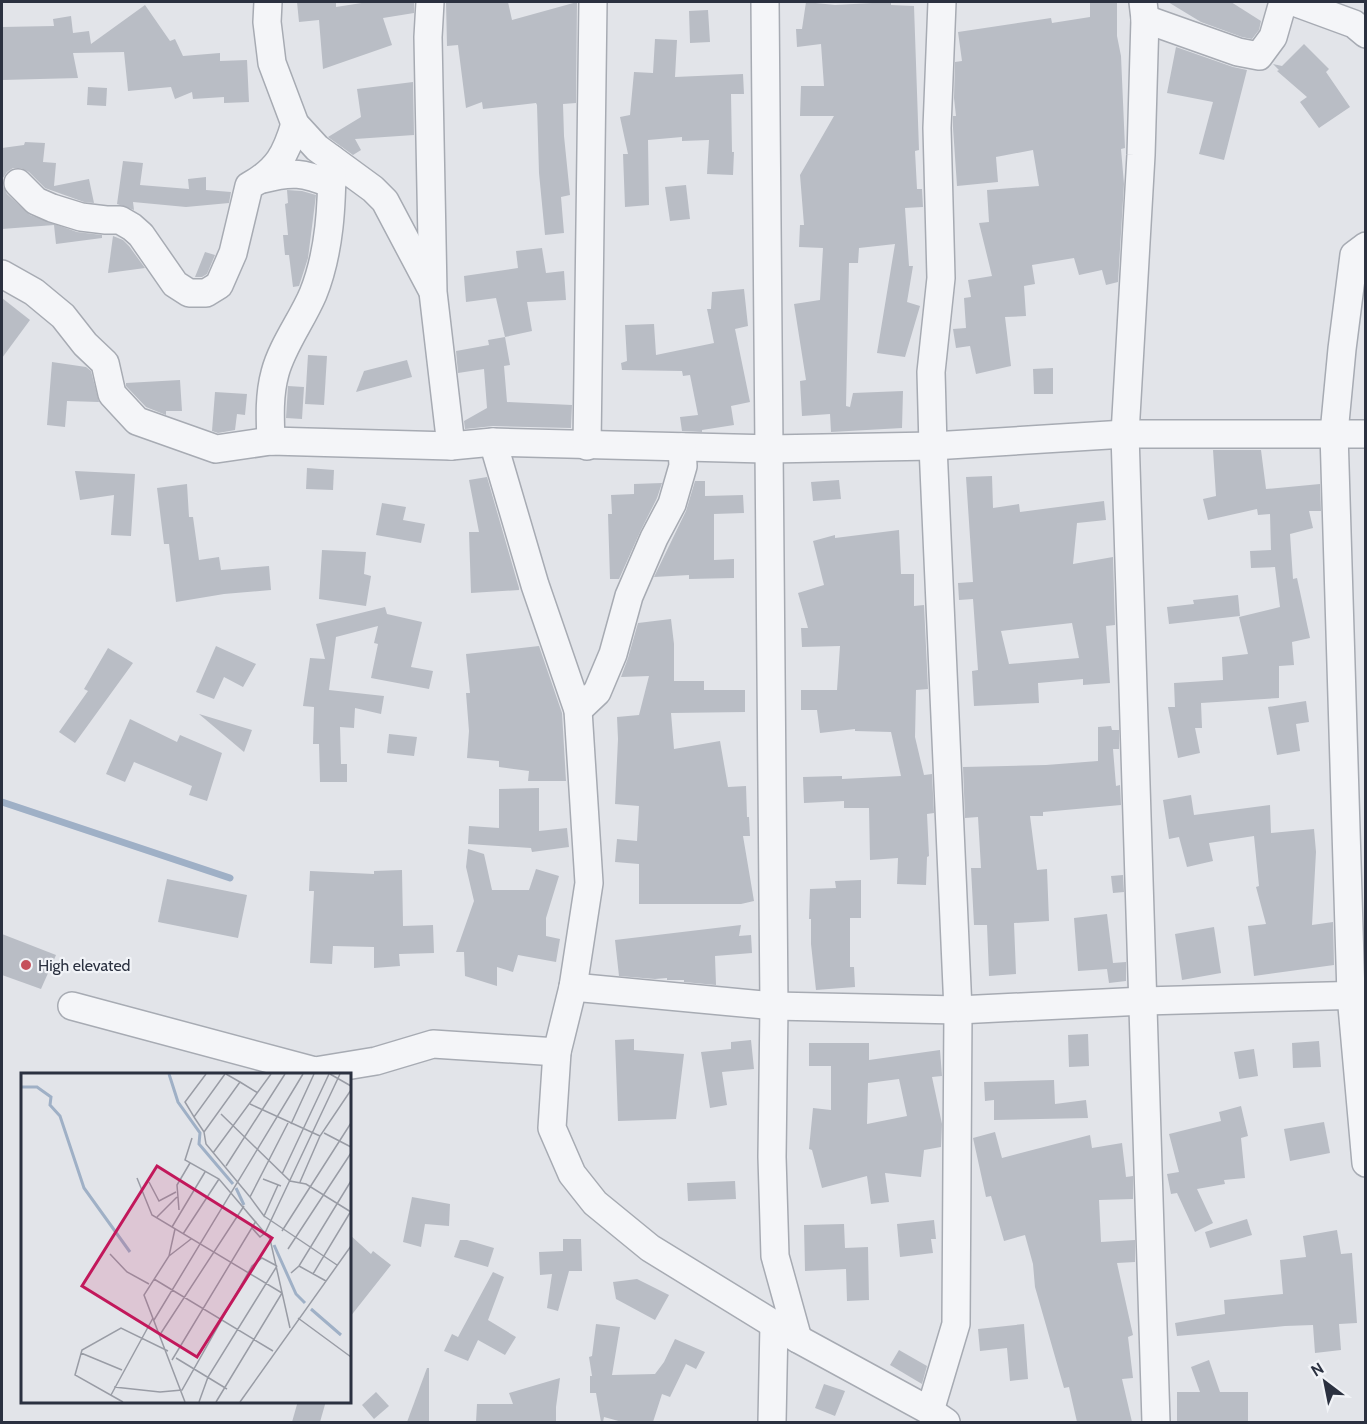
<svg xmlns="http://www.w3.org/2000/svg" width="1367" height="1424" font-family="Cabin,sans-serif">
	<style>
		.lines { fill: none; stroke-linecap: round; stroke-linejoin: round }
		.stream { stroke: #9fb0c6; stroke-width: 7 }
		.building { fill: #b9bdc5; fill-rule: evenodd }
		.street-casing { stroke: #a7abb3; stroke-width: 30 }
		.street { stroke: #f4f5f8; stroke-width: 27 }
		.poi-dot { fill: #c5505b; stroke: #f1f3f7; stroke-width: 2 }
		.labels { text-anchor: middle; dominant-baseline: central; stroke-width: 4.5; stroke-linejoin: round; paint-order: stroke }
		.poi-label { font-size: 16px; fill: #2b3140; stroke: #f1f3f7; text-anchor: start }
		.inset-river { fill: none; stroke: #9fb0c6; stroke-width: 3 }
		.inset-road { fill: none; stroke: #999ca5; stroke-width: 1.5 }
		.view { fill: #c2185b; fill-opacity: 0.15; stroke: #c2185b; stroke-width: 3 }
		.inset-edge { fill: none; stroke: #2b3140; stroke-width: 3 }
	</style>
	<rect width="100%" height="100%" fill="#e2e4e9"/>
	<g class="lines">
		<polyline class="stream" points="2,802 230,878"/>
	</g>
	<g class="building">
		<polygon points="297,2 336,2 336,7 368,2 414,2 414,13 383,18 392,45 323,69 319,20 299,22"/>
		<polygon points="446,2 508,2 512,20 577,2 576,103 563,104 564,136 570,195 561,197 564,233 545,235 539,173 537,105 536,103 483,109 482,102 466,108 458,45 447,46"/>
		<polygon points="806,2 835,5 891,2 891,5 914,6 919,150 915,151 917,189 922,189 923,207 905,208 909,266 913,266 907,302 920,306 905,357 877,353 895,244 859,248 858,263 849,263 846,406 850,407 853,393 903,391 902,428 831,432 830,414 802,416 800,381 806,380 794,304 820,300 823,248 799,247 800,225 804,225 800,175 834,116 800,116 801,86 824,86 821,44 797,47 796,29 802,29"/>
		<polygon points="1090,2 1117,2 1117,36 1121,56 1125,148 1121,149 1124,184 1118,282 1106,285 1102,270 1079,275 1074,258 1032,265 1035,284 1024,286 1026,316 1005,317 1011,366 976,374 970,346 956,348 953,329 966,328 964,298 971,297 968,280 992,276 979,223 989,222 987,190 1039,186 1033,150 996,157 998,182 957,186 953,128 953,116 956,116 954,98 955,62 962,61 958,32 1051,18 1052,23 1090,17"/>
		<polygon points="1168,2 1231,2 1261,21 1259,30 1252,39 1242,37 1201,22"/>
		<polygon points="145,5 170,41 175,39 183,56 220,53 220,61 247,60 249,102 224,103 224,97 193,99 192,92 175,99 171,87 128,91 124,52 73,53 78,78 2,80 2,27 54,26 53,19 71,16 73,33 89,31 91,44"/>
		<polygon points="708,10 710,42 690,43 689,11"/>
		<polygon points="655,39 677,40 675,77 743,74 744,94 731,94 732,152 734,152 733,175 707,174 709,140 682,141 682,137 648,140 649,205 625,207 623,154 628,154 620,117 630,115 634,72 653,73"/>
		<polygon points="1304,44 1329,69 1326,72 1350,107 1319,128 1300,102 1307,97 1277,71 1279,70 1273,64 1282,66"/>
		<polygon points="1176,47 1233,67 1247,70 1224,160 1199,154 1213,102 1167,93"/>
		<polygon points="413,82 414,135 355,139 361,150 353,155 328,137 361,117 357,89"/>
		<polygon points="88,87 107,88 106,106 87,105"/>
		<polygon points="25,142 45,143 43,162 56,163 54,186 89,179 94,203 84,202 45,188 29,172 21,168 13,168 7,172 3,178 3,186 7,194 30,215 77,232 102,235 102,238 56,244 54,225 2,229 2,148 24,145"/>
		<polygon points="123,161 143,163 140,185 189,189 188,179 206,177 206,190 231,192 229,203 186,207 133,202 134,210 117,204"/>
		<polygon points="686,185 690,219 670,221 665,187"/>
		<polygon points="287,190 302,191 316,195 308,258 299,286 293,287 289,255 285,255 283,235 288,235 285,204 288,203"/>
		<polygon points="113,236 123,240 129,246 145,268 108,273"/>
		<polygon points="542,248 546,273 564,271 566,300 527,302 532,331 505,337 496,298 466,302 464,276 518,268 516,251"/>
		<polygon points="205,252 215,255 207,274 202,277 195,277"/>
		<polygon points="744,289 748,326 735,329 750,402 731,406 734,425 702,430 702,432 682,431 680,417 698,415 690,375 683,376 682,371 622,370 621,363 627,361 625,325 654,324 656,355 714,343 707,309 711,309 712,292"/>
		<polygon points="2,298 30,320 2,358"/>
		<polygon points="505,337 510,365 504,366 507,402 572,405 571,428 493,426 465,429 464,421 487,408 484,369 458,373 456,351 489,345 488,340"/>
		<polygon points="308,355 327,356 324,405 305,404"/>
		<polygon points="407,360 412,377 356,392 364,371"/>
		<polygon points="52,362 86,367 91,371 99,402 67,401 65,427 47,425"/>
		<polygon points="1053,368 1053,394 1034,394 1033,369"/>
		<polygon points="180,380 182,411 166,411 166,415 146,407 126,386 126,383"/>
		<polygon points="288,386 304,387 302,419 286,418"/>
		<polygon points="215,392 247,394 245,415 237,414 235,430 218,433 212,431"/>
		<polygon points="1213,450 1261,450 1266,489 1320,484 1321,511 1309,511 1313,528 1290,534 1293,579 1297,578 1310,638 1292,642 1294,665 1279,666 1279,698 1201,703 1202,728 1195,728 1200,753 1178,758 1168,707 1175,707 1174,683 1223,680 1222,657 1248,654 1239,617 1280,607 1275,567 1251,568 1250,551 1271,550 1270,514 1258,515 1257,509 1208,520 1203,499 1216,496"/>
		<polygon points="307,468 334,470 333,490 306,489"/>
		<polygon points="75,471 135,474 131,536 111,535 114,495 80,500"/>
		<path d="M992 476 993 508 1019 504 1020 512 1104 501 1106 520 1077 523 1073 564 1113 557 1115 625 1106 626 1110 683 1083 685V679L1038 683 1039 703 974 706 972 671 978 670 973 599 959 600 958 583 973 582 966 477ZM1072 623 1079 658 1009 664 1001 631Z"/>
		<polygon points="487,477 519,588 519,590 471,593 469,532 479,532 469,480"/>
		<polygon points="839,480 841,499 813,501 811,482"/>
		<polygon points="695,481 705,481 705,496 743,495 744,513 714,514 714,560 734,559 734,578 689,579 689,575 654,577 686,511"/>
		<polygon points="662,483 657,498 640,532 619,579 610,579 608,514 612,514 611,495 634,494 634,484"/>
		<polygon points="187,484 189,517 193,517 199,560 219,557 221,570 269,566 271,590 224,594 176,602 169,544 164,544 157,488"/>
		<polygon points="382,503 406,507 403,520 425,524 421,543 376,535"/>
		<polygon points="899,530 901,574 914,574 914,606 924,605 928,689 916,690 915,737 924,775 932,774 934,813 927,814 929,856 927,857 926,885 897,884 898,858 870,860 869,808 844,808 844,801 804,803 803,777 842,776 842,779 901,776 891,732 855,731 855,729 820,733 817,710 801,710 801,690 837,690 840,646 802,647 801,628 808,628 798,593 824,585 813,541 835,535 835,538"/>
		<polygon points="322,550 366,552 364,574 371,576 366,606 319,599"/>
		<polygon points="1238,595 1240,616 1169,624 1167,607 1194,604 1193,600"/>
		<polygon points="385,607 387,614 422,622 411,667 433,671 429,689 371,678 378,644 374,643 378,626 336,637 329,690 384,696 381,714 355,708 354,728 340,727 341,764 347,764 347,782 320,782 319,744 313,744 314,707 303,706 310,658 325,659 316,624"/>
		<polygon points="671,619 674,644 674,681 704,681 704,690 745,690 745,712 671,713 674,749 720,741 728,787 746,786 747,817 749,817 750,836 743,836 754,901 741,904 639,904 639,864 615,862 617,839 637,841 639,806 615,804 618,739 617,717 639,715 649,676 621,677 628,658 638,623"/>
		<polygon points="216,646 256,664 243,687 224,677 214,699 196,692"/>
		<polygon points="539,646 562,713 566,781 528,781 529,771 499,767 499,761 467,758 469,731 466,693 470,693 466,654"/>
		<polygon points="108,648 133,663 75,743 59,732 88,691 84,689"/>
		<polygon points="1306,701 1309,722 1296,724 1300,751 1277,755 1268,707"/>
		<polygon points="199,714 252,730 244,752"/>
		<polygon points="130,719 177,742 180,735 222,753 207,801 189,795 192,786 134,762 125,782 106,774"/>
		<polygon points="1111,726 1112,730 1119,730 1119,749 1113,749 1116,786 1120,785 1121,805 1043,812 1043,816 1030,816 1037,870 1047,869 1049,921 1014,923 1016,974 989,976 987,925 974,925 971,868 981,868 978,817 965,818 963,767 1046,765 1098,761 1098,727"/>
		<polygon points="389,734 417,737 414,756 387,753"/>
		<polygon points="539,788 539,831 567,828 569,847 532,852 531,848 468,844 469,826 499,828 499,789"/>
		<polygon points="1191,795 1194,815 1270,805 1271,833 1314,829 1316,852 1312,925 1333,922 1334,965 1254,976 1248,926 1266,924 1256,887 1259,886 1254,836 1209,843 1213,861 1187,867 1179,837 1169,839 1163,800"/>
		<polygon points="468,849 484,854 492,890 529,890 536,869 559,876 546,918 546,936 560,939 556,962 518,955 513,972 497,967 497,986 465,976 464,952 456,952 474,901 466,867"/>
		<polygon points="402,870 403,926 433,925 434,953 399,954 400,966 374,968 374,947 333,946 332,964 310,963 314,891 309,891 310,871 374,874 374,871"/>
		<polygon points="1123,875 1124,892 1113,893 1111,876"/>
		<polygon points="167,879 247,895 238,938 158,922"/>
		<polygon points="861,880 861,918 850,918 850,967 854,967 855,987 816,990 811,944 811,919 809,919 810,889 836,888 835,881"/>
		<polygon points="1107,914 1113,963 1126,962 1126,981 1109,983 1107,969 1078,971 1074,918"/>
		<polygon points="741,925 739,936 751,935 752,953 715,956 716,985 684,982 684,980 667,980 667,978 655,979 619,976 615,940"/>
		<polygon points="1214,927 1221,973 1182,980 1175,934"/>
		<polygon points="2,934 56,955 41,989 2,975"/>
		<polygon points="1088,1034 1089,1066 1069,1067 1068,1035"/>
		<polygon points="634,1039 634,1050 684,1054 676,1119 618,1121 615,1040"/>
		<polygon points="751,1040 754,1069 722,1072 727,1105 710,1108 701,1052 731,1049 731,1042"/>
		<polygon points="1319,1041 1321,1067 1293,1068 1292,1043"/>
		<path d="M809 1043H869V1060L940 1050 942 1076 932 1077 942 1124 941 1147 924 1150 921 1177 885 1173 889 1202 871 1204 867 1176 822 1188 812 1150 809 1149 813 1108 831 1110V1066H809ZM899 1079 907 1116 867 1124 868 1083Z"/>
		<polygon points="1254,1049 1258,1076 1239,1079 1234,1052"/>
		<polygon points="1054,1080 1055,1104 1086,1100 1088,1118 994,1120 994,1100 985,1101 984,1082"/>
		<polygon points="1241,1106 1248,1136 1241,1138 1245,1178 1224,1180 1225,1184 1197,1189 1213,1223 1195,1232 1177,1193 1171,1194 1167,1174 1179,1172 1169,1134 1221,1121 1219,1112"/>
		<polygon points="1324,1122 1330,1153 1290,1161 1284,1129"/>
		<polygon points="995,1132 1002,1158 1090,1135 1092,1148 1122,1143 1126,1177 1133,1176 1133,1199 1099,1200 1101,1242 1135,1240 1135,1262 1117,1263 1133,1335 1128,1337 1133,1378 1122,1379 1132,1422 1077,1422 1069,1387 1064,1388 1035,1287 1033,1264 1025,1235 1004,1241 991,1196 986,1197 973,1138"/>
		<polygon points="735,1181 736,1199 688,1201 687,1183"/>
		<polygon points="412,1197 450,1204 449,1226 425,1224 421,1247 403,1242"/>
		<polygon points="1247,1219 1252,1235 1210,1248 1205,1232"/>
		<polygon points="934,1220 936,1239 931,1239 933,1253 900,1257 897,1224"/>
		<polygon points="844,1224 845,1248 868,1247 869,1300 847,1301 846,1269 805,1271 804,1225"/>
		<polygon points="1337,1230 1341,1254 1352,1253 1357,1323 1339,1324 1341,1350 1315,1353 1313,1325 1285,1326 1177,1336 1175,1323 1225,1314 1224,1300 1283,1294 1280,1260 1306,1257 1303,1236"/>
		<polygon points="350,1235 371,1254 373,1251 391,1265 350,1317"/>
		<polygon points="563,1239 581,1239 582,1271 569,1271 558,1311 547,1308 552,1274 540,1275 539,1252 563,1251"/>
		<polygon points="460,1240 467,1240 494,1248 488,1267 454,1257"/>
		<polygon points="493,1272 504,1277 488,1320 516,1337 505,1355 478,1340 468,1361 444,1351 452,1334 458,1337"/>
		<polygon points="637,1279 669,1295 655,1320 616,1299 613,1282"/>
		<polygon points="596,1324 620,1327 612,1375 655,1374 664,1362 675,1339 705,1352 696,1369 686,1364 670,1397 662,1394 653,1422 622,1422 604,1417 603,1422 601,1422 596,1393 590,1393 590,1376 592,1376 589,1357 592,1356"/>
		<polygon points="1024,1324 1028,1379 1010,1381 1007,1348 980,1351 978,1329"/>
		<polygon points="899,1350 927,1366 922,1384 890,1365"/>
		<polygon points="1209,1360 1220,1392 1248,1392 1248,1422 1177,1422 1177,1392 1200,1392 1191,1367"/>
		<polygon points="427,1368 429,1368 429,1422 407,1422"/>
		<polygon points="560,1378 556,1407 556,1422 501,1421 501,1422 476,1422 477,1404 513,1404 509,1393"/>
		<polygon points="824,1384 845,1391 835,1416 815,1408"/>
		<polygon points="376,1392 389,1406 374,1419 362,1405"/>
		<polygon points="298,1401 326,1401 320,1422 292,1422"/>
	</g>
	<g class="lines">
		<defs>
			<g id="street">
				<polyline points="268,2 267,22 272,63 295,124 317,148 373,189 385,201 431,288"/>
				<polyline points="430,2 428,37 433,292 451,446"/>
				<polyline points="765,2 774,1006 772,1157 775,1256 798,1339"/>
				<polyline points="1143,2 1145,19 1141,155 1125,434 1156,1422"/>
				<polyline points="1294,2 1354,24 1366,34"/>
				<polyline points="1145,19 1238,52 1259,56 1273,37 1283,2"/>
				<path d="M263 179C293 171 303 173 332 184"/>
				<path d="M18 183 36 201 52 208 81 217 106 220H120L132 227 141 235 175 284 189 293H206L219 285 233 253 249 186C278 170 286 154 295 124"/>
				<polyline points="1366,246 1354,255 1342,349 1334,433 1351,995 1366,1163"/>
				<polyline points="2,274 34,292 63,316 85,344 105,363 112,394 137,421 216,449 271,441 451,446 493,442 769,449 933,446 1125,434 1366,434"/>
				<path d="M271 441C270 417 269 395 275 373 282 346 302 320 313 294 330 252 332 204 332 159"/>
				<polyline points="493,442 535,585 578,710 589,883 573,987 557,1052 552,1128 572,1174 595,1203 650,1248 798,1339 930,1411 946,1422"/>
				<polyline points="587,446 593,2"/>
				<polyline points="578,710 597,692 613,654 629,596 654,538 672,504 683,466 682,447"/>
				<polyline points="573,987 774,1006 958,1010 1144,1001 1366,995"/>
				<polyline points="72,1006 315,1071 376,1061 433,1044 557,1052"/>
				<polyline points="930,1411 956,1324 958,1010 933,446 931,372 941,278 937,128 942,2"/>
				<polyline points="772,1422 774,1324"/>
			</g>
		</defs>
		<use href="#street" class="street-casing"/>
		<use href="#street" class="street"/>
	</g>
	<circle class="poi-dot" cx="26" cy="965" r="6"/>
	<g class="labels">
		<g class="poi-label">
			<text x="38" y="965">High elevated</text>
		</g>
	</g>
	<g transform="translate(21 1073)">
		<rect width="330" height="330" fill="#e2e4e9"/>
		<path class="inset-river" d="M148 1 157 29 179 60 178 71 212 111M0 14H16L30 24 29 32 39 43 63 115 109 179M215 115 223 132M253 172 275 221 284 230M290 236 320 262"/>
		<path class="inset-road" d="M185 1 164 29 173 44 204 1M205 1 219 9 183 59 185 71 229 124M309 1 330 13M219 9 237 20M229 31 299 63M200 41 269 108 285 111 330 139M173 44 183 59M270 51 293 1M303 60 330 74M171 65 164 87 198 106 249 166 269 255M192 80 250 1M205 93 264 1M261 101 308 1M116 105 131 142 261 220M242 106 260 113M128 109 138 128 155 119M279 109 299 63 330 17M257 112 243 143 229 124 267 50M158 137 156 112 169 90M243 143 316 192M136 144 156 124M151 154 184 99M231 155 239 164 244 160M154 156 148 183 123 222 164 329M261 158 330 50M244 160 319 1M162 161 198 106M267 176 330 80M89 181 106 199 128 211M148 183 170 166M278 193 305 208M270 200 278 193 330 108M292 201 330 138M133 206 252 278M277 245 330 284M133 247 282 1M140 260 223 133M60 280 101 297M155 285 206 316M151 287 235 148M93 314 139 319 161 317 231 193 241 185 256 193M90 322 132 245M102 329 54 302 61 277 100 255 147 278M178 329 187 304 256 193M195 329 261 220M219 329 330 173"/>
		<path class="view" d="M136 93 251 165 176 284 61 213Z"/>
		<rect width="330" height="330" class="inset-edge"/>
	</g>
	<rect width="1367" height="1424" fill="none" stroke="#2b3140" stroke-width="6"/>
	<g transform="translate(1325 1382) rotate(328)" stroke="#f1f3f7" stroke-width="4.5" paint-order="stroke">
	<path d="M0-4.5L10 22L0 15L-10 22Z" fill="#2b3140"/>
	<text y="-9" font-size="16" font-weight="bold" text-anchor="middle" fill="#2b3140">N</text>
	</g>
</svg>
